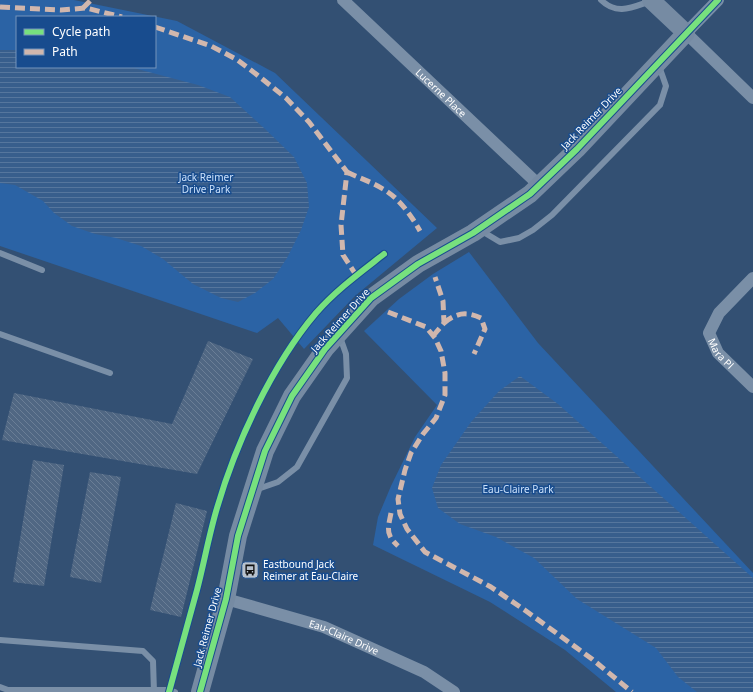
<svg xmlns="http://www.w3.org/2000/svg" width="753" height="692" font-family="'Noto Sans',sans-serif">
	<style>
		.park { fill: #2b63a5; fill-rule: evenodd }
		.water { fill: url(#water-rules) }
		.building { fill: url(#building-back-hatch) }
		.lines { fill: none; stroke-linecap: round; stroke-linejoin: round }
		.lane { stroke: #7a8fa7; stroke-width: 6 }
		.street { stroke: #7a8fa7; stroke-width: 12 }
		.secondary { stroke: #768ba3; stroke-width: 18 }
		.quiet { stroke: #d1b7ad; stroke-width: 5; stroke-dasharray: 10 5; stroke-linecap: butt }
		.cycleway-casing { stroke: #184c8e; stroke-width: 8 }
		.cycleway { stroke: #77e17e; stroke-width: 6 }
		.labels { text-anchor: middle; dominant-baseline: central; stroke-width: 3; stroke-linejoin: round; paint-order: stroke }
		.street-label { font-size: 10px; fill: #fff; stroke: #184c8e }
		.park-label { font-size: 10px; fill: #cae0fb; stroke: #184c8e }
		.poi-label { font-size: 10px; fill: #fff; stroke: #184c8e; text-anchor: start }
	</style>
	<defs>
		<pattern id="water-rules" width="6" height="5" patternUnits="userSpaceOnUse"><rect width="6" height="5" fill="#385e8c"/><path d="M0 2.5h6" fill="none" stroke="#56769d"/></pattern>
		<pattern id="building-back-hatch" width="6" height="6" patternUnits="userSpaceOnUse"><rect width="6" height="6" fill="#506783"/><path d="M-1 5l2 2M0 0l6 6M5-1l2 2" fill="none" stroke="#6a7e96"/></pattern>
	</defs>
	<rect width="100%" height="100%" fill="#335073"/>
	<g class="park">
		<path d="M0 0H74L177 21 275 73 437 228 355 296 304 349 278 318 257 333 0 246ZM17 17H155V67H17Z"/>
		<polygon points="469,252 538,343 753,573 753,692 616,692 565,650 490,602 373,545 378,517 391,486 415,437 437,405 364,331 399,299 433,274"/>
	</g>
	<g class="water">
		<polygon points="0,50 17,50 17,67 130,67 198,85 230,97 264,128 294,157 307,183 309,207 301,230 287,258 273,279 255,293 238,302 221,298 193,284 163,259 141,246 116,238 95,234 72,226 54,213 43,201 15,185 0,183"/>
		<polygon points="520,376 558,404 753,578 753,692 697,692 678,677 656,648 577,599 534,558 496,537 460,524 438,508 432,488 441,465 471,422 499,391"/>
	</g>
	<g class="building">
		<polygon points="208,341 253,359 197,474 2,440 14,393 172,424"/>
		<polygon points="33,460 64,465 44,586 13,582"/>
		<polygon points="90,472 121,477 101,583 70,577"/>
		<polygon points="176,503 207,511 181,617 150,610"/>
	</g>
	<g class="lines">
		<g class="lane">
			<path d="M601 0C617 16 633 7 651 1"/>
			<polyline points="480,230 500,242 519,238 533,230 552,215 660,105 666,86 659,66"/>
			<polyline points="0,253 42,270"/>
			<polyline points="0,334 110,373"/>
			<polyline points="255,490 278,482 297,467 347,378 346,354 340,337"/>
			<polyline points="0,640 143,651 153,661 154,692"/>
			<polyline points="0,687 8,690 169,690 175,692"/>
		</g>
		<g class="street">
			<path id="s1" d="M343 0 539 185"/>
			<polyline points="718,0 686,33 753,98"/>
			<path id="s2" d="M753 278 719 313 709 333 718 353 753 387"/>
			<path id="s3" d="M226 599 324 627 424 672 454 692"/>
		</g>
		<polyline class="secondary" points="200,692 226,599 238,536 265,451 292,396 325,349 371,298 418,264 473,233 530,194 577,149 686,33 651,0"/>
		<g class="quiet">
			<polyline points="0,7 61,10 86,8 122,17"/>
			<polyline points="83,8 91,0"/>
			<polyline points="155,27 211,46 236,59 256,74 286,98 309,122 347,172 341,225 343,255 356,275"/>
			<path d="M347 172C359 178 372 182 383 189 399 198 411 215 420 231"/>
			<polyline points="388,312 426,327 435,338 441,351 445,373 445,395 436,418 423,434 411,453 405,470 398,499 400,514 407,529 425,552 491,587 526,611 592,659 632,692"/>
			<path d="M444 323C456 313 466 311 481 318L485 329 474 354"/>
			<polyline points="433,336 444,323 443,301 435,277"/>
			<path d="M391 513C388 529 385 534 398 546"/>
		</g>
		<defs>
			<g id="cycleway">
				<path d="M169 692C178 658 188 624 197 590 204 563 209 535 217 508 236 443 272 365 316 313 336 290 361 272 384 254"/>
				<polyline points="200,692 226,599 238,536 265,451 292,396 325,349 371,298 418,264 473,233 530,194 577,149 718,0"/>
			</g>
		</defs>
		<use href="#cycleway" class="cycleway-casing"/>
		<use href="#cycleway" class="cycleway"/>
	</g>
	<defs>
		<symbol id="bus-square" viewBox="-11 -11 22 22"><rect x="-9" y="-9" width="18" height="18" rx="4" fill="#b8c2ce" stroke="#184c8e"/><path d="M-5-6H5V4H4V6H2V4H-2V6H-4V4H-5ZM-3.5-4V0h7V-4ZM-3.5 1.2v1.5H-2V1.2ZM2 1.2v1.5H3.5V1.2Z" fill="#111"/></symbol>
	</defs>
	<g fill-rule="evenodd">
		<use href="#bus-square" x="240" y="560" width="20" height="20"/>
	</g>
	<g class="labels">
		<g class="street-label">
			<text stroke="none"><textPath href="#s1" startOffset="135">Lucerne Place</textPath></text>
			<text transform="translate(591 118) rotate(-46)">Jack Reimer Drive</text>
			<text transform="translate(340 320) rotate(-48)">Jack Reimer Drive</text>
			<text stroke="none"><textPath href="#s2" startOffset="95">Mara Pl</textPath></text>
			<text transform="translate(207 627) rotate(-75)">Jack Reimer Drive</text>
			<text stroke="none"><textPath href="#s3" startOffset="124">Eau-Claire Drive</textPath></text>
		</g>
		<g class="park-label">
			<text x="206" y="177">Jack Reimer<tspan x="206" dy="12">Drive Park</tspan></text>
			<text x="518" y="489">Eau-Claire Park</text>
		</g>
		<g class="poi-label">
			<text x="263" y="564">Eastbound Jack<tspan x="263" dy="12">Reimer at Eau-Claire</tspan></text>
		</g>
	</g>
	<rect x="16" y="16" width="140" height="52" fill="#184c8e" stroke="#7494bb"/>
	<rect x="24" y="29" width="20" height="6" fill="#77e17e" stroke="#7494bb"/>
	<text x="52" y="36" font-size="12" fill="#ffffff">Cycle path</text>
	<rect x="24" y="49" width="20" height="6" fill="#d1b7ad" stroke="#7494bb"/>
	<text x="52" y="56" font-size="12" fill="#ffffff">Path</text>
</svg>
